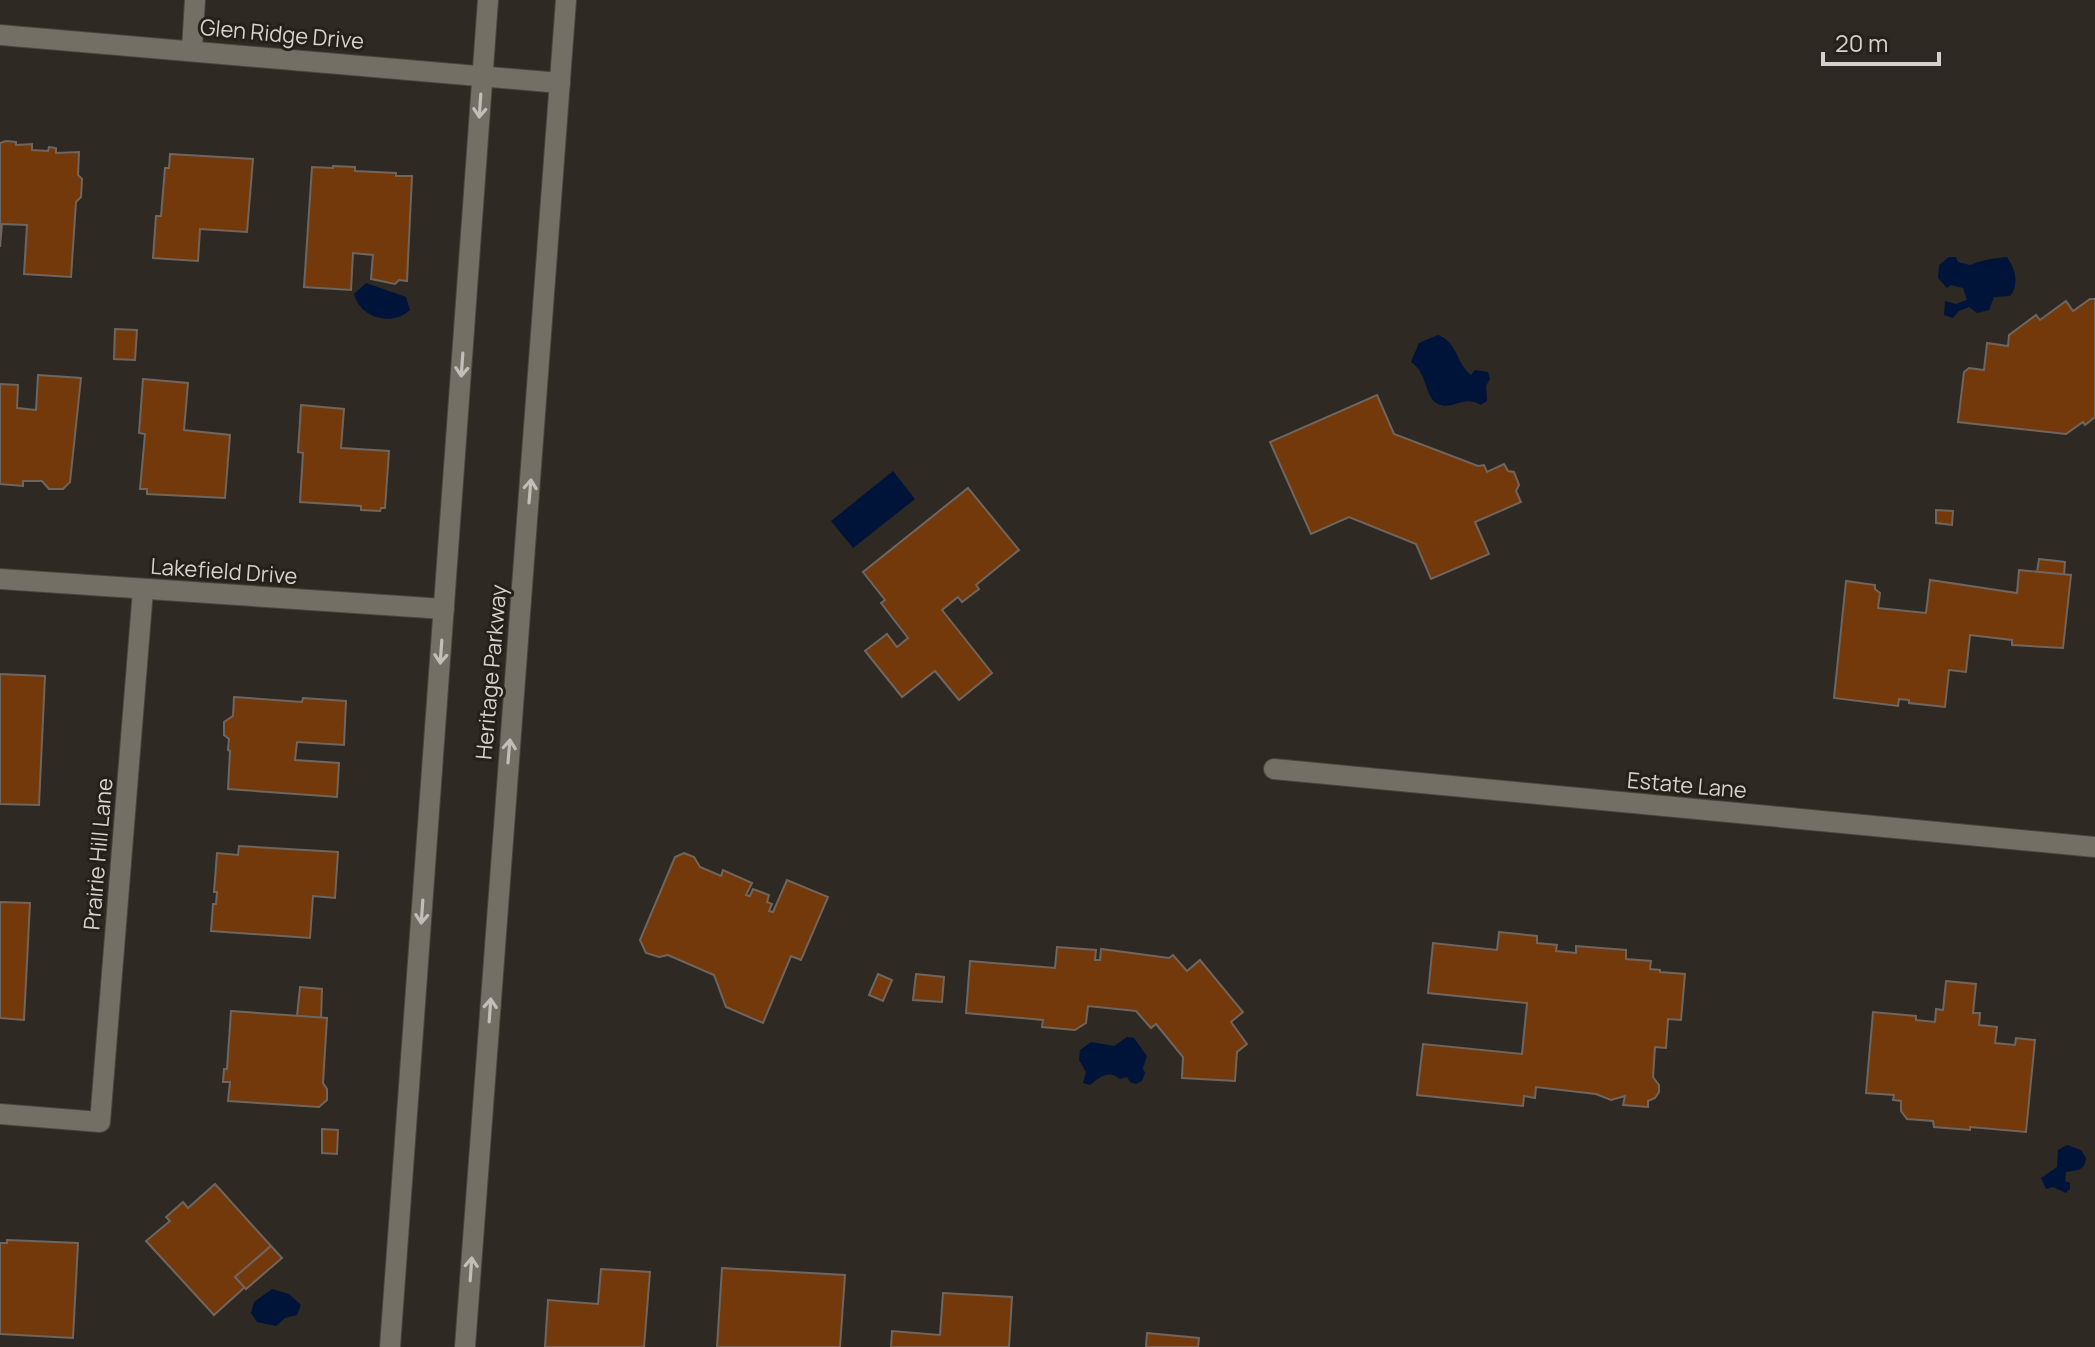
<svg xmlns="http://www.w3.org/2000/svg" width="2095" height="1347" font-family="Manrope,sans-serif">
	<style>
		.water { fill: #001339 }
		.building { fill: #74390b; stroke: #6f655f; stroke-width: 2 }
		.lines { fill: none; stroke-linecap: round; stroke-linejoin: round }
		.street-casing { stroke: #48453e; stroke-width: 22 }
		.secondary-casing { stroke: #48453e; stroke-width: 22 }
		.street { stroke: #736f65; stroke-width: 20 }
		.secondary { stroke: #736f65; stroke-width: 20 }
		.oneway { stroke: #c1beb8 }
		.labels { text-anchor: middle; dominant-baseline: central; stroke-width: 6; stroke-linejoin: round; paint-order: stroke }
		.street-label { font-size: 22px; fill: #d4d2cd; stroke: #252119 }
	</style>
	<rect width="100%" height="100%" fill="#2e2a23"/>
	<g class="water">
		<path d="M1949 257H1956L1958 262 1970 265C1983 260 1993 258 2007 257 2015 268 2020 285 2010 296L1994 297 1989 310 1977 313 1969 307 1959 311 1953 318 1944 315 1945 301 1956 304 1967 300 1963 288 1951 285 1947 288 1938 278 1939 265Z"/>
		<path d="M366 283 406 297 410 310C392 327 360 318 354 294Z"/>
		<path d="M1438 335C1458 342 1455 362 1471 375L1475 370 1488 372 1490 379 1486 386 1487 401 1481 405C1463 394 1453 411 1438 404 1424 397 1428 373 1411 362L1419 343Z"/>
		<polygon points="893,471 915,499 853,548 831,521"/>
		<path d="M1127 1037 1134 1038 1147 1056 1143 1068 1145 1073 1142 1081 1136 1084 1130 1082 1127 1077 1120 1079C1108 1069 1099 1078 1090 1085L1083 1083 1086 1072 1079 1060 1080 1050 1091 1042 1114 1046Z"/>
		<path d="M2067 1145 2081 1150 2086 1158C2085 1171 2077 1170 2066 1172L2065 1181 2070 1183V1189L2066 1193 2053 1187 2046 1189 2041 1178 2057 1167 2058 1150Z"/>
		<polygon points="272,1289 289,1294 301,1305 297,1315 285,1318 276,1326 257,1322 251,1313 254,1302"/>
	</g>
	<g class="building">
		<polygon points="6,141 16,142 16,145 32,144 32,150 48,151 49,147 56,148 56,153 79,152 78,175 82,179 81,197 76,202 71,277 24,274 27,225 2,224 0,247 0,143"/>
		<polygon points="170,154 253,159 247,232 200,229 198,261 153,258 156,216 161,216 165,168 169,168"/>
		<polygon points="333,166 355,167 355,171 396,173 396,176 412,176 407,281 399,280 395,284 371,279 373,255 353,253 351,290 304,287 312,167 333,168"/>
		<polygon points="2090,299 2095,299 2095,417 2085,425 2083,422 2066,434 1958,422 1964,372 1969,368 1984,370 1987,343 2008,346 2009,335 2036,315 2040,320 2066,301 2073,311"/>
		<polygon points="115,329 137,330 135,360 114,359"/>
		<polygon points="38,375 81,378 70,482 63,489 49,489 42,481 23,481 23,486 0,484 0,384 18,385 17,408 36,410"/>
		<polygon points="143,379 188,383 184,430 230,435 225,498 147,494 147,489 140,489 145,434 139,433"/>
		<polygon points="1377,395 1394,434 1478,466 1484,465 1487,472 1504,464 1508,471 1514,472 1519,485 1516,491 1521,502 1475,522 1489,554 1431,579 1416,544 1349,517 1311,534 1270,442"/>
		<polygon points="301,405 344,409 341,448 389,451 385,508 381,508 380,511 361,510 361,506 300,502 303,453 298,452"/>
		<polygon points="968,488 1019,550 976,585 979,589 962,602 958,597 942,610 992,673 959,700 935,671 902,697 865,651 887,634 897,647 908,638 881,603 885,600 863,572"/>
		<polygon points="1936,510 1953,511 1952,525 1936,523"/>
		<polygon points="2039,559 2065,562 2064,575 2037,572"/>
		<polygon points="2019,570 2071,575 2063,648 2012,645 2012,640 1970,635 1966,672 1949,670 1945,707 1909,703 1909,700 1899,699 1898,706 1834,698 1846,581 1875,585 1875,589 1880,593 1878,608 1926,613 1930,580 2017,593"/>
		<polygon points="0,674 45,676 39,805 0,804"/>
		<polygon points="234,697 302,702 303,698 346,701 344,745 297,742 295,760 339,763 337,797 228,789 230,751 228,750 229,739 224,735 224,722 233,716"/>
		<polygon points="239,846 338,852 335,898 313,896 310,938 211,931 213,904 216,904 217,892 214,892 217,853 238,855"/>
		<polygon points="684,853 694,857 700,867 721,876 723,870 752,883 746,895 750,896 753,889 769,895 767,902 772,904 769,911 773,912 787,880 828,897 801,960 791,956 763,1023 726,1007 714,975 668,955 659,957 646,953 640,940 675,857"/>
		<polygon points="0,902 30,903 24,1020 0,1018"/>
		<polygon points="1499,932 1537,936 1537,943 1557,945 1556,951 1576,953 1576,946 1626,950 1626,959 1651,961 1650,969 1660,970 1660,972 1685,974 1681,1020 1668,1019 1666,1048 1655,1047 1653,1077 1659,1085 1659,1092 1655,1098 1648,1101 1648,1107 1623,1105 1625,1096 1611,1100 1596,1094 1536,1087 1535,1098 1524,1096 1523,1106 1417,1095 1423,1044 1522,1054 1527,1003 1428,993 1433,943 1497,950"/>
		<polygon points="1057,947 1096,950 1095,960 1100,960 1101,949 1169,958 1173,955 1187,971 1200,960 1243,1012 1231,1022 1247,1044 1237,1052 1235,1081 1182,1078 1183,1057 1156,1024 1151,1028 1136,1011 1088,1006 1086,1023 1075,1030 1042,1027 1043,1020 966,1013 970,961 1055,968"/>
		<polygon points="878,974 892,980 883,1001 869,995"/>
		<polygon points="916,974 944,977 942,1002 913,1000"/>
		<polygon points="1946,981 1976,984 1973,1013 1980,1013 1979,1025 1997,1027 1995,1043 2015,1045 2016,1038 2035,1040 2026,1132 1970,1127 1970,1130 1934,1127 1933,1121 1907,1119 1901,1111 1901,1101 1893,1100 1894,1095 1866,1093 1873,1012 1916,1016 1916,1020 1935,1022 1936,1009 1943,1010"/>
		<polygon points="300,987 322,989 321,1018 297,1016"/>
		<polygon points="231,1011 327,1018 323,1083 327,1089 327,1100 319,1107 228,1101 230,1082 223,1082 224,1069 227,1069"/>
		<polygon points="322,1129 338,1130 337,1154 322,1153"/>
		<polygon points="215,1184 271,1246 235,1277 245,1287 214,1315 146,1241 170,1221 166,1217 183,1202 188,1208"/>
		<polygon points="7,1240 78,1243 73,1338 0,1334 0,1243 7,1243"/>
		<polygon points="271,1246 282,1258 246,1289 235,1277"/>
		<polygon points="722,1268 845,1275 840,1347 717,1347"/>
		<polygon points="601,1269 650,1272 644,1347 545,1347 548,1300 598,1304"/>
		<polygon points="943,1293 1012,1297 1009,1347 891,1347 892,1331 940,1335"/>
		<polygon points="1147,1333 1199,1338 1198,1347 1146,1347"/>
	</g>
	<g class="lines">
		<defs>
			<g id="street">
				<polyline points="192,49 195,0"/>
				<polyline points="0,579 444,609"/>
				<polyline points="1274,769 2095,847"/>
				<polyline points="0,1114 100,1122 143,590"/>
			</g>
			<g id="secondary">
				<polyline points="0,35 560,83"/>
				<polyline points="390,1347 488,0"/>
				<polyline points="465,1347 566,0"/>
			</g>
		</defs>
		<use href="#street" class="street-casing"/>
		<use href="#secondary" class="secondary-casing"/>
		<use href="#street" class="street"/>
		<use href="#secondary" class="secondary"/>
	</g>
	<defs><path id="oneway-shaft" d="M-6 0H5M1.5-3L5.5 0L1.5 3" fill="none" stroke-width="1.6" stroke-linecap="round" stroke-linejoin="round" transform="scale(2)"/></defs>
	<g class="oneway">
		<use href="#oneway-shaft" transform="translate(480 106) rotate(94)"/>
		<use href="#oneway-shaft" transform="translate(462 365) rotate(94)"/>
		<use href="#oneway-shaft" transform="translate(530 491) rotate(-85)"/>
		<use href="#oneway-shaft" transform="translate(441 652) rotate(94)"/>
		<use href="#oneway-shaft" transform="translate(509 751) rotate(-85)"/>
		<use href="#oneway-shaft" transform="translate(422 912) rotate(94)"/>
		<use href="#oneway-shaft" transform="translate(490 1010) rotate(-86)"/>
		<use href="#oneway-shaft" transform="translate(471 1269) rotate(-86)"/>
	</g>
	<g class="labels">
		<g class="street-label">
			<text transform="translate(282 34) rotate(5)">Glen Ridge Drive</text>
			<text transform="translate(224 571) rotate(4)">Lakefield Drive</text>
			<text transform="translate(491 672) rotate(-85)">Heritage Parkway</text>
			<text transform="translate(1687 785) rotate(5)">Estate Lane</text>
			<text transform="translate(98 854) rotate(-85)">Prairie Hill Lane</text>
		</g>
	</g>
	<path d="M1823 52v12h116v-12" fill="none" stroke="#d4d2cd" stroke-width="4"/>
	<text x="1835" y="52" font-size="24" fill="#d4d2cd" stroke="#252119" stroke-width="6" paint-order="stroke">20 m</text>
</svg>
